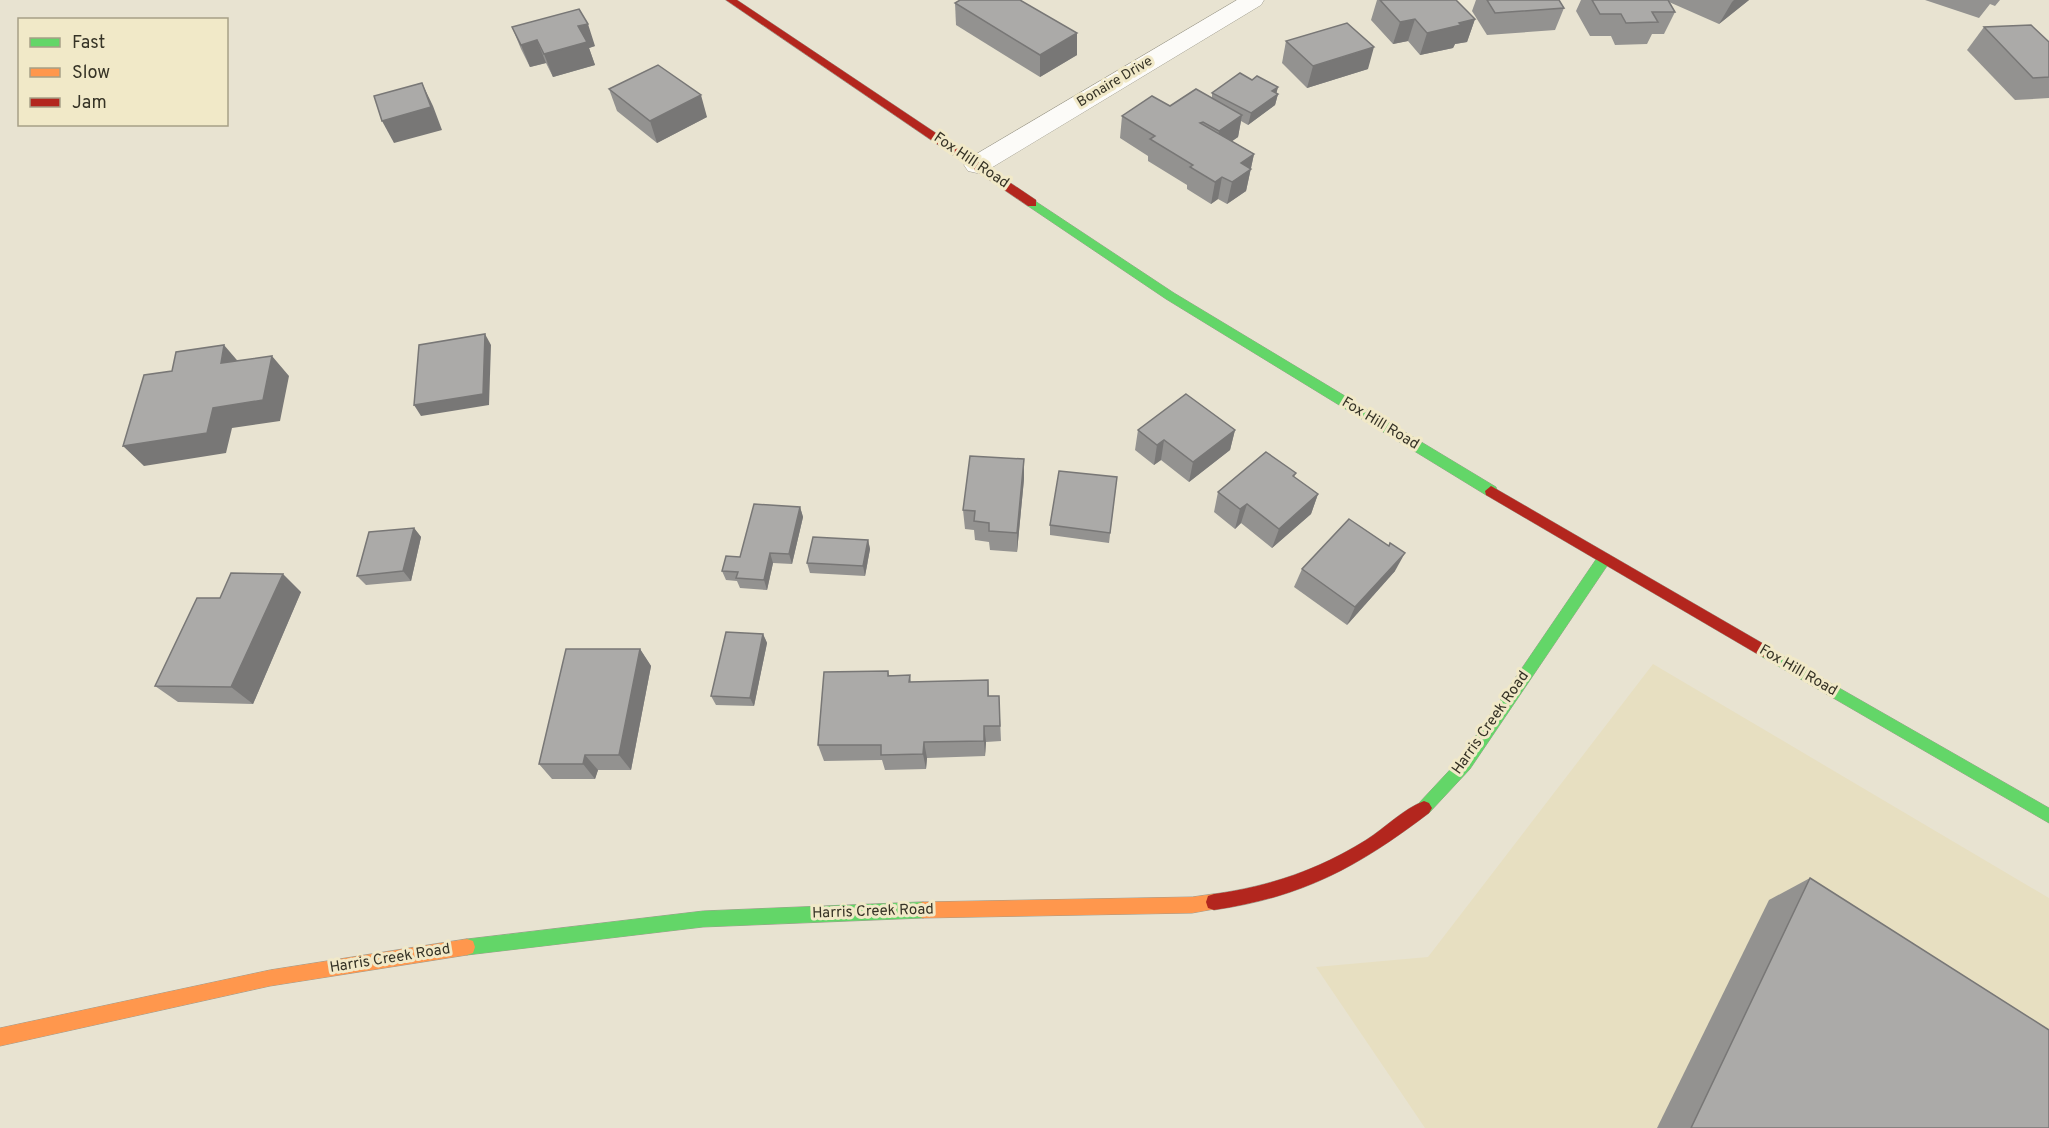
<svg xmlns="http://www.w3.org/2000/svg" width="2049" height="1128" font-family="Overpass,sans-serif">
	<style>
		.built { fill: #e7dfc1 }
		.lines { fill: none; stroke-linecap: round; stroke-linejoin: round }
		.street-casing { stroke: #9f9c8e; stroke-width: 1 }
		.fast-casing { stroke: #9f9c8e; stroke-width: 1 }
		.slow-casing { stroke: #9f9c8e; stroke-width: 1 }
		.jam-casing { stroke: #9f9c8e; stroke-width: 1 }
		.street { fill: #fcfbf8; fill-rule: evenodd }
		.fast { fill: #63d668; fill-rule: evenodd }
		.slow { fill: #ff974d; fill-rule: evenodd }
		.jam { fill: #b3261e; fill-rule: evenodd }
		.wall { fill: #939290 }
		.shaded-wall { fill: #787776 }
		.building { fill: #abaaa8; stroke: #787776; stroke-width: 1.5 }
		.labels { text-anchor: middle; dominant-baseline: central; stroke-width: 6; stroke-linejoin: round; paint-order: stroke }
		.far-street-label { font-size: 14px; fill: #363326; stroke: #f1e9c8 }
		.street-label { font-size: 15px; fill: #363326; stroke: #f1e9c8 }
	</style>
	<rect width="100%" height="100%" fill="#e8e3d1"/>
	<polygon class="built" points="1653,664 2049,898 2049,1128 1425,1128 1316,967 1428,957"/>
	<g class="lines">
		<defs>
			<polygon id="street" points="1237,0 1264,0 1261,5 986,171 977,173 968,171 964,165 968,159"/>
			<g id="fast">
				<polygon points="1032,199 1174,293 1496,487 1497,491 1496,495 1486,495 1166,299 1028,206 1028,200"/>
				<polygon points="1604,553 1609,555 1611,559 1609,563 1470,769 1429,813 1424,815 1419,813 1416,808 1419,803 1460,759 1599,555"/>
				<polygon points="1764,645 2049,808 2049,823 1759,655 1757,651 1759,647"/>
				<polygon points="923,902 929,904 931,910 929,916 923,918 703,927 467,955 461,953 459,947 461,941 467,939 703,911"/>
			</g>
			<g id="slow">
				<polygon points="1214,894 1220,896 1222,902 1220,908 1192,913 923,918 917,916 915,910 917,904 923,902 1192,897"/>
				<polygon points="467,939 473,941 475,947 473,953 467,955 270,986 0,1046 0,1028 270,970"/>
			</g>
			<g id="jam">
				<polygon points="726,0 737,0 1036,200 1036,206 1028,206"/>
				<polygon points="1491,486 1769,647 1771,651 1769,655 1764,657 1759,655 1486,495 1485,491"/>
				<path d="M1424 801 1429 803 1432 808 1429 813C1358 867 1303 897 1214 910L1208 908 1206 902 1208 896 1214 894C1270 886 1318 870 1366 840 1385 828 1403 809 1424 801Z"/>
			</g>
		</defs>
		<use href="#street" class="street-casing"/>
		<use href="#fast" class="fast-casing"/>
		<use href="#slow" class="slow-casing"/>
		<use href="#jam" class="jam-casing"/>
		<use href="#street" class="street"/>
		<use href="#fast" class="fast"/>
		<use href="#slow" class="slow"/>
		<use href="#jam" class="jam"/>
	</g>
	<g class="wall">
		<polygon points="1377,0 1456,0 1475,19 1467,42 1455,44 1453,48 1420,55 1408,41 1393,44 1371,20"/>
		<polygon points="1476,0 1559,0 1564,8 1555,30 1487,35 1472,11"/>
		<polygon points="1581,0 1749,0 1719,24 1669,2 1675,12 1664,34 1652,34 1647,44 1615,45 1611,36 1590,36 1576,11"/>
		<polygon points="1925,0 2000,0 1995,6 1990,4 1979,18"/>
		<polygon points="955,3 1077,33 1077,55 1040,77 956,25"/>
		<polygon points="512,27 595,46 589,48 595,65 553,77 546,63 530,67 521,49"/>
		<polygon points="1984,27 2049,42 2049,98 2015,100 1967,50"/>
		<polygon points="1286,41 1368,69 1307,88 1282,63"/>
		<polygon points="1252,80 1278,87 1276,93 1278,94 1275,105 1248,125 1241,121 1238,137 1232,141 1254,154 1246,191 1227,204 1218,199 1211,204 1187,189 1187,185 1148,161 1148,156 1120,138 1122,116 1212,98 1212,93"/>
		<polygon points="609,89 707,117 657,143 617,111"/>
		<polygon points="1138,430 1235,430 1230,450 1189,482 1161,460 1154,465 1135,450"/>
		<polygon points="1024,459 1024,479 1017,552 990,550 989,542 975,540 974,530 965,529 963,510"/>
		<polygon points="1296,473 1294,477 1318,494 1311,514 1272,548 1241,523 1235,529 1214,512 1218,492"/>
		<polygon points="1117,477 1109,543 1050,535 1050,525"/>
		<polygon points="800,507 803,517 792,564 773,563 767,590 740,588 737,581 726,580 722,571 740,557"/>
		<polygon points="414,528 421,537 411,581 366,585 357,576"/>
		<polygon points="868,540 870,549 865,576 810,573 807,563"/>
		<polygon points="1302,569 1395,571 1347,625 1294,587"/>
		<polygon points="301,592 253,704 178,702 155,686 220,598"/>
		<polygon points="763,634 767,643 754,706 716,705 711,696"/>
		<polygon points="640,649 651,666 631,770 598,770 595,779 552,779 539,764"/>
		<polygon points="888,671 889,675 910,675 911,682 988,680 989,696 999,696 1001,741 986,742 985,756 927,758 926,769 885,770 882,760 824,761 818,745"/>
		<polygon points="1810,878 2049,1128 1657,1128 1769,900"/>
	</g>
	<g class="shaded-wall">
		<polygon points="1734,0 1749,0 1719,24 1732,2"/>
		<polygon points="1415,19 1408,41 1393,44 1400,22"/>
		<polygon points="1475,19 1467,42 1455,44 1453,48 1420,55 1427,33 1459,23"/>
		<polygon points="588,24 595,46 589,48 595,65 553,77 544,54 578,26"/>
		<polygon points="1077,33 1077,55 1040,77 1040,55"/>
		<polygon points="537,40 546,63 530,67 521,45"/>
		<polygon points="1374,47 1368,69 1307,88 1313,66"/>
		<polygon points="422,83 433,106 442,130 394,143 382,121"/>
		<polygon points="1278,87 1276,95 1278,94 1275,105 1248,125 1251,113 1272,91"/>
		<polygon points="701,95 707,117 657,143 650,121"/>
		<polygon points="1242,115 1238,137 1215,153 1219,131"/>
		<polygon points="1254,154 1246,191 1227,204 1232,182 1241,163"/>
		<polygon points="1222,177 1218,199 1211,204 1215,182"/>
		<polygon points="485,334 491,345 489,405 421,416 414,405"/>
		<polygon points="224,345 242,366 221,363"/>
		<polygon points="272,356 289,376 280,421 232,428 226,453 144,466 123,446 213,408"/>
		<polygon points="1235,430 1230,450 1189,482 1193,462"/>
		<polygon points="1164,440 1161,460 1154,465 1157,445"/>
		<polygon points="1024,459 1024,479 1017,552 1017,533"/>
		<polygon points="1318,494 1311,514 1272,548 1279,529"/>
		<polygon points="1247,504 1241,523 1235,529 1240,509"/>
		<polygon points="800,507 803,517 792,564 789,554"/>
		<polygon points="414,528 421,537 411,581 403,571"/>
		<polygon points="868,540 870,549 865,576 863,566"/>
		<polygon points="770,553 773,563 767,590 764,580"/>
		<polygon points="1405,553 1395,571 1347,625 1355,607"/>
		<polygon points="283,574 301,592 253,704 231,687"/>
		<polygon points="763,634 767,643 754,706 750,698"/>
		<polygon points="640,649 651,666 631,770 619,755"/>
		<polygon points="984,726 986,742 985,756 984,741"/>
		<polygon points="924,742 927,758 926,769 923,754"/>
		<polygon points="585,755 598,770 595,779 583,764"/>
	</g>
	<g class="building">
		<polygon points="960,0 1020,0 1077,33 1040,55 955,3"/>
		<polygon points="1380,0 1456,0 1475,19 1459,23 1461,25 1427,33 1415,19 1400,22"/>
		<polygon points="1487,0 1559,0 1564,8 1495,13"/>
		<polygon points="1592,0 1668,0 1675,12 1652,12 1658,22 1626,23 1621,14 1600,14"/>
		<polygon points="579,9 588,24 578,26 587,42 544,54 537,40 521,45 512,27"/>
		<polygon points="1347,23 1374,47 1313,66 1286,41"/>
		<polygon points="2031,25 2049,42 2049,77 2033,78 1984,27"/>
		<polygon points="658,65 701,95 650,121 609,89"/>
		<polygon points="1240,73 1252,80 1257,76 1278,87 1272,91 1278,94 1251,113 1212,93"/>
		<polygon points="422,83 431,107 382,121 374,96"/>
		<polygon points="1196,89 1242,115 1219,131 1203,122 1200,123 1254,154 1241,163 1251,169 1232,182 1222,177 1215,182 1190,167 1193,165 1150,139 1155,136 1122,116 1152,96 1170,106"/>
		<polygon points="485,334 483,394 414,405 419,345"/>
		<polygon points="224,345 221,363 272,356 263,400 213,408 207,433 123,446 144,375 172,371 176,352"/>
		<polygon points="1186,394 1235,430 1193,462 1164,440 1157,445 1138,430"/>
		<polygon points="1266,452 1296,473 1293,476 1318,494 1279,529 1247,504 1240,509 1218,492"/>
		<polygon points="970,456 1024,459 1017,533 989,531 989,523 974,521 975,511 963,510"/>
		<polygon points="1059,471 1117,477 1110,533 1050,525"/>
		<polygon points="754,504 800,507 789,554 770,553 764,580 736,578 738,572 722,571 726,556 740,557"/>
		<polygon points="1349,519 1389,546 1390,543 1405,553 1355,607 1302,569"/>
		<polygon points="414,528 403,571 357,576 369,532"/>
		<polygon points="813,537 868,540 863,566 807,563"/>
		<polygon points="231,573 283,574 231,687 155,686 197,598 220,598"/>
		<polygon points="726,632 763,634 750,698 711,696"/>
		<polygon points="566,649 640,649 619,755 585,755 583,764 539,764"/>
		<polygon points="888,671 888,676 910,675 909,682 988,680 988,696 999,696 1000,726 984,726 984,741 924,742 923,754 881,755 881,745 818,745 824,672"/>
		<polygon points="1810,878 2049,1030 2049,1128 1691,1128"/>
	</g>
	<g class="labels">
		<g class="far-street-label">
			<text transform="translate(1115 82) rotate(-31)">Bonaire Drive</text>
		</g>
		<g class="street-label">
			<text transform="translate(971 161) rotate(34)">Fox Hill Road</text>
			<text transform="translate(1380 424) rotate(31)">Fox Hill Road</text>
			<text transform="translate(1798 671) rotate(30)">Fox Hill Road</text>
			<text transform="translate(1491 723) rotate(-55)">Harris Creek Road</text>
			<text transform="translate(873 912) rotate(-2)">Harris Creek Road</text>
			<text transform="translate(390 959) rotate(-9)">Harris Creek Road</text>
		</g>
	</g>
	<rect x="18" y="18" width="210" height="108" fill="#f1e9c8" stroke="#a6a087" stroke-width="1.5"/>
	<rect x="30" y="38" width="30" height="9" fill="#63d668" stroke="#a6a087" stroke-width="1.5"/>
	<text x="72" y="48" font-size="18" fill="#363326">Fast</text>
	<rect x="30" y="68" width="30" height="9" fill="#ff974d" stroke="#a6a087" stroke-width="1.5"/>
	<text x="72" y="78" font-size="18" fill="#363326">Slow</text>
	<rect x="30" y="98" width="30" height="9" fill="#b3261e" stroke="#a6a087" stroke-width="1.5"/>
	<text x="72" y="108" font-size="18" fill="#363326">Jam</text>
</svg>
